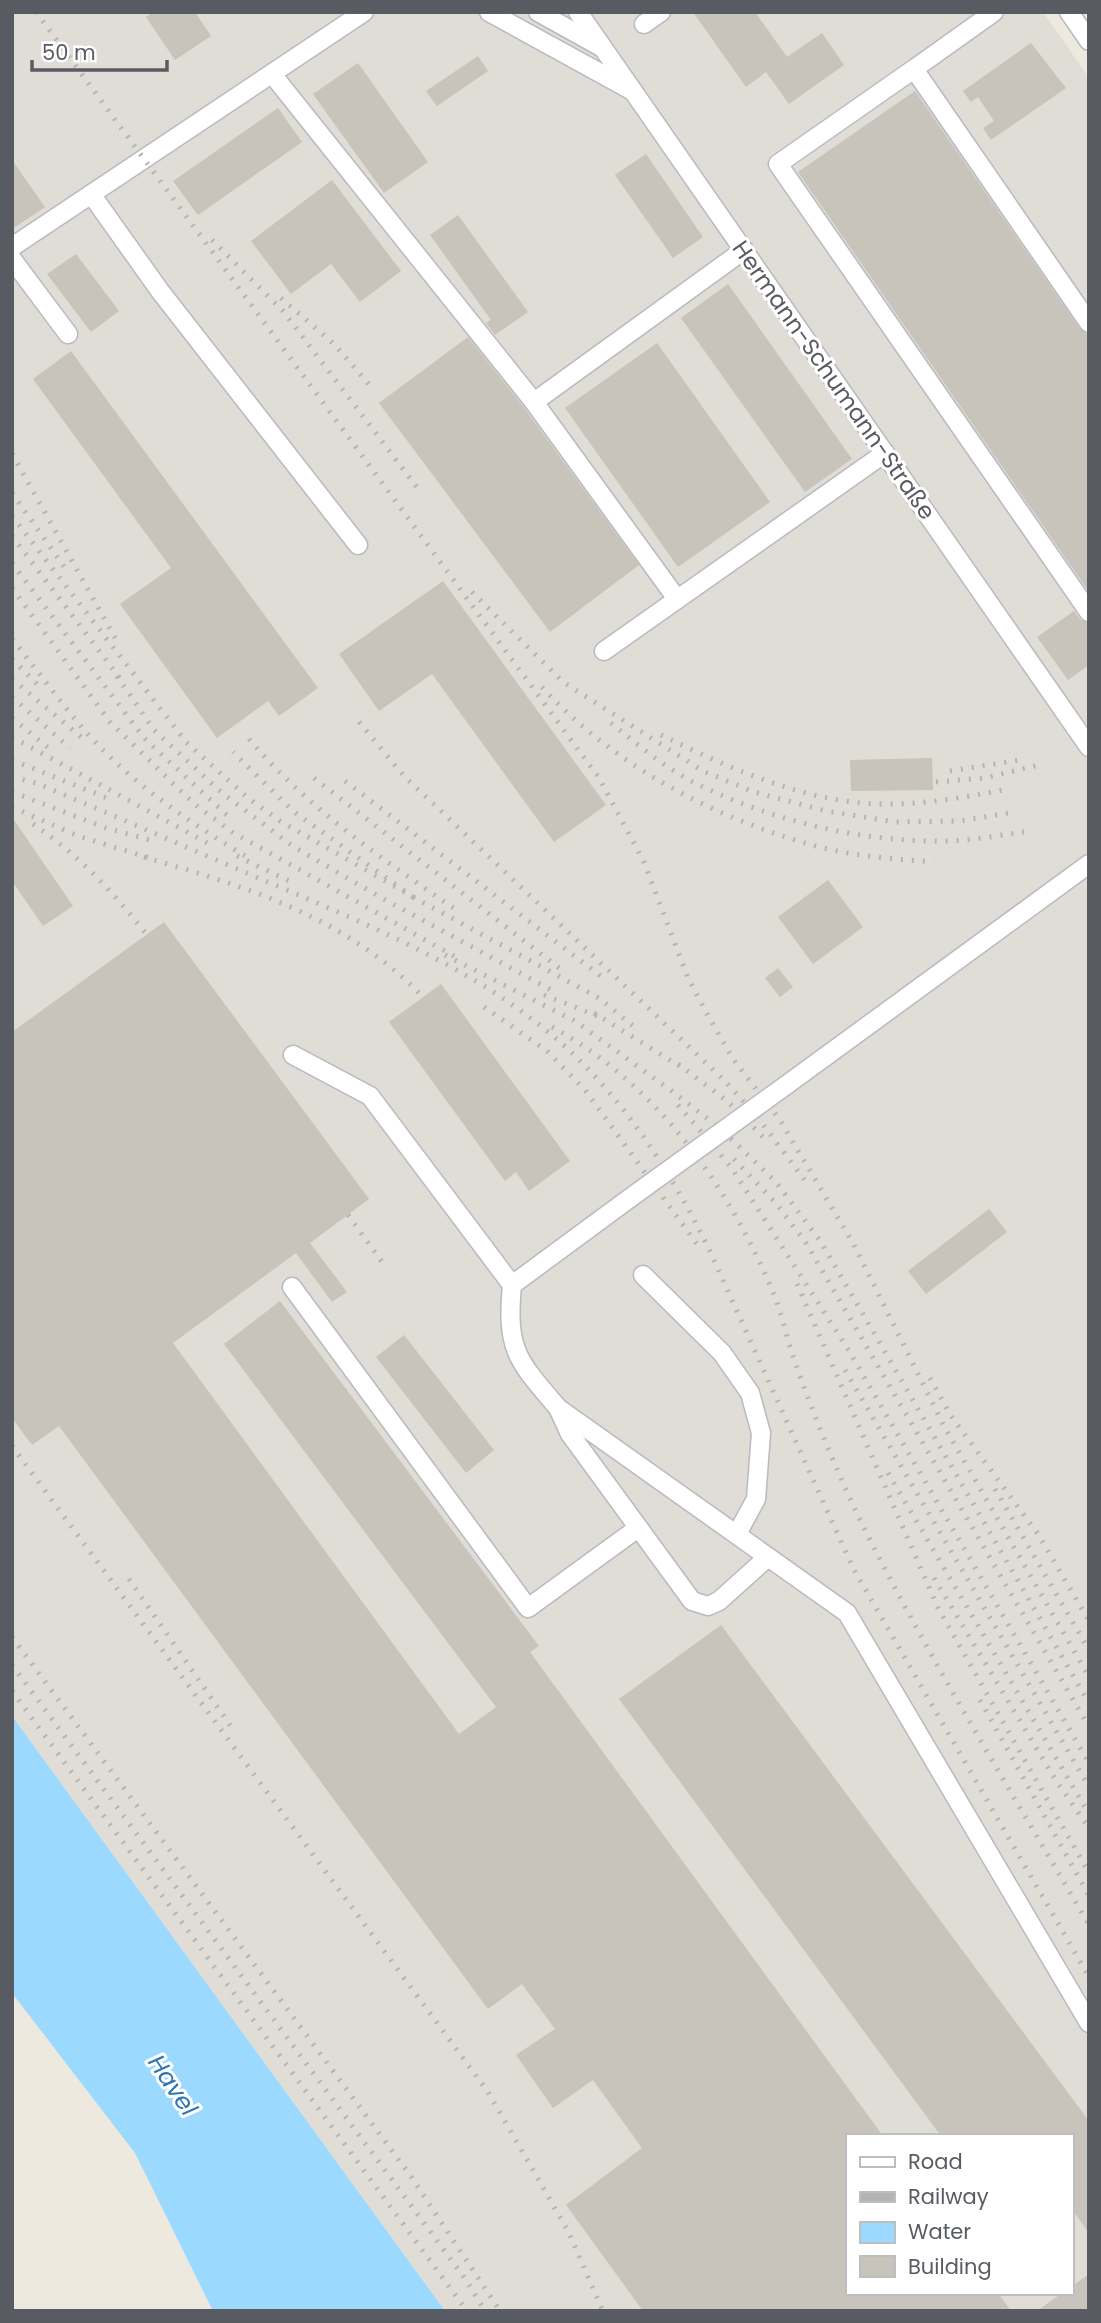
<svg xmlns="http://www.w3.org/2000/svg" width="1101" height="2323" font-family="Poppins,sans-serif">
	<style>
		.industrial { fill: #e0dcd6; fill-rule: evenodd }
		.water { fill: #9cd9ff }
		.building { fill: #c8c3bb }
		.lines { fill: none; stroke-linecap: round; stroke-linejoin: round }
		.minor-casing { stroke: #b7bac0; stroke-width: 21 }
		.minor { stroke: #fff; stroke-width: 18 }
		.rail { stroke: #b3b4b5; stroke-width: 5; stroke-dasharray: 2 9; stroke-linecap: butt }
		.minor-bridge-casing { stroke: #b7bac0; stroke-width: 21; stroke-linecap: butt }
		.minor-bridge { stroke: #fff; stroke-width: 18 }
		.labels { text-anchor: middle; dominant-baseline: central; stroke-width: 6; stroke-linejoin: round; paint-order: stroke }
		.street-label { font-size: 23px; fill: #585c62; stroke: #fff }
		.water-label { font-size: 24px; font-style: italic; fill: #2e75b2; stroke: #fff }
	</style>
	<rect width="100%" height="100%" fill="#ede9de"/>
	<path class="industrial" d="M12 12H1043L1089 78V721L1085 724 1089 729V2311H445L12 1716ZM847 2136H1071V2293H847Z"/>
	<polygon class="water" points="12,1716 445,2311 213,2311 135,2153 12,1993"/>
	<g class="building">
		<polygon points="153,12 195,12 211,36 175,60 146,17"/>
		<polygon points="693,12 755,12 787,57 822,33 844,65 789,104 766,72 746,87"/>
		<polygon points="1031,43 1066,88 991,140 983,128 994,121 978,97 971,102 963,91"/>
		<polygon points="478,56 488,71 437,106 426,91"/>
		<polygon points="358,63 428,162 384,193 313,94"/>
		<polygon points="915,91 1080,329 1089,336 1089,592 798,172"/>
		<polygon points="278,108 302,142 198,215 173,181"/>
		<polygon points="646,154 703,237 673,258 615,175"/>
		<polygon points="12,160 45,207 12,229"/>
		<polygon points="332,180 401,271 360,302 331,264 291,294 251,241"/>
		<polygon points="458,215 528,312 495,335 486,323 491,320 430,235"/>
		<polygon points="76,254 119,311 91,332 47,274"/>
		<polygon points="728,284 852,459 805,492 681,318"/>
		<polygon points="468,337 522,405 639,565 550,632 379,403"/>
		<polygon points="657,343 770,502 678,567 565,408"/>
		<polygon points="71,351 318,688 279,716 268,701 217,738 120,604 171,568 33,379"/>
		<polygon points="443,581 606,805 554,842 432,674 379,711 339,654"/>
		<polygon points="1074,611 1080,619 1089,623 1089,665 1068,680 1037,637"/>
		<polygon points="932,758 933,790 851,791 850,760"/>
		<polygon points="12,817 73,906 43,926 12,881"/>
		<polygon points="828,880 863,927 813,964 778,917"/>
		<polygon points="164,922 369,1199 310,1243 347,1292 332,1302 296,1253 173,1343 459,1734 496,1707 224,1344 280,1301 539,1646 530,1652 883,2136 847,2136 847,2293 998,2293 1011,2311 643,2311 566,2205 642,2148 593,2080 553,2108 516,2055 555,2029 522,1984 488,2009 59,1426 32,1445 12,1418 12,1032"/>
		<polygon points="778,968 793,987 780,997 765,978"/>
		<polygon points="441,984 570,1161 529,1191 516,1172 505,1181 389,1022"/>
		<polygon points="989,1209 1007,1232 926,1294 908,1271"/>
		<polygon points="404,1335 494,1450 466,1473 376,1357"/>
		<polygon points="721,1625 1089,2121 1089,2233 1071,2208 1071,2136 941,2136 619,1699"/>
		<polygon points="1089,2274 1089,2311 1037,2311 1062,2293 1071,2293 1071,2287"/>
	</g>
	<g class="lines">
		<defs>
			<g id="minor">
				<polyline points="489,12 631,90"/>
				<polyline points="538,12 601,47"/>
				<polyline points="578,12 1089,747"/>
				<polyline points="994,12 914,69 1089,323"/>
				<polyline points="1069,12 1089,41"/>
				<polyline points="644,24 661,12"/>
				<polyline points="914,69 778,164 1089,612"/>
				<polyline points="272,74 534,402"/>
				<polyline points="91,194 160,291 358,545"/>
				<polyline points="12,247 364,12"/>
				<polyline points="12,259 68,334"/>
				<polyline points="677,599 534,402 744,250"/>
				<polyline points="604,651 885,453"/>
				<polyline points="293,1055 370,1096 512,1285"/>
				<polyline points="785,1086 1089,864"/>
				<path d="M630 1198 512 1285C506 1350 517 1360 558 1408L847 1613 1089 2023"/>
				<polyline points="643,1275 722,1353 750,1393 761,1433 756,1499 737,1534"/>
				<polyline points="292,1287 528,1608 638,1528"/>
				<polyline points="558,1408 570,1434 692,1601 708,1606 719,1601 768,1557"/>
			</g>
		</defs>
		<use href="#minor" class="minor-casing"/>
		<use href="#minor" class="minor"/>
		<g class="rail">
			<polyline points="36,12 599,778 644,862 688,978 706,1012 733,1059 780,1120 854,1245 945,1428 1089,1677"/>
			<polyline points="212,240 283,311 419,490"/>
			<polyline points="281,298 335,345 373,389"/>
			<polyline points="12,454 118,643"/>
			<polyline points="12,493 65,568"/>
			<polyline points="12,516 186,742 248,798 280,821 413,897 293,811 233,752"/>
			<polyline points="12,536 122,681"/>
			<polyline points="12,563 144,738 230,818"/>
			<polyline points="12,588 110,722 193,803 232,832 454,956"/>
			<polyline points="472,592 563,682 703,771 754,792 826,811 895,822 960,821 1015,812"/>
			<path d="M12 639C37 670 60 702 86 732 131 783 189 822 247 857"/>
			<polyline points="12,659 42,689"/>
			<polyline points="117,676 154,730 222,793 294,847 380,897 557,993"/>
			<polyline points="12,679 87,742"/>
			<path d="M542 687C613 765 712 817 812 845 852 856 893 859 934 862"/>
			<polyline points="12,697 70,748"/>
			<polyline points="12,718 50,749"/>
			<polyline points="359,722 404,776 724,1080 755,1114 809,1186"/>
			<path d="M611 723C637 744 664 767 693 782 771 821 864 843 950 841 975 840 1000 835 1024 832"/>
			<path d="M661 735C734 770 814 807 896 804 934 803 971 796 1008 789"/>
			<polyline points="12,737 211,845"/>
			<path d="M249 739C308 809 384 860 459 912"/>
			<polyline points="12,760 107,798"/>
			<polyline points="950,771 1026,759"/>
			<path d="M12 777 36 783C123 819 208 857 294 893 390 934 491 978 569 1050 629 1107 671 1173 708 1247L853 1568 1089 1977"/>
			<polyline points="314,778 563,971"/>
			<polyline points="345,781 602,977"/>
			<polyline points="936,782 985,778 1039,765"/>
			<polyline points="12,792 106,828 154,841"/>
			<polyline points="12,807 78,836 153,859"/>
			<path d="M33 824C80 856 112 891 147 935"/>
			<polyline points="237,856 291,882"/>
			<path d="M144 857C247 887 346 917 423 997"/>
			<polyline points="413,897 599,998 638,1030"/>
			<polyline points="445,955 575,1021 673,1092 721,1129 776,1182 821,1242 1089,1703"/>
			<polyline points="544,995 603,1018"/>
			<polyline points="484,1007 547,1051 585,1090 699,1247"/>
			<polyline points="594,1013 686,1070"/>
			<path d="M552 1027C658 1085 730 1188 775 1297 782 1315 786 1335 792 1353 812 1412 836 1470 863 1526 931 1662 1012 1793 1089 1925"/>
			<polyline points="678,1064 727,1101 763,1137"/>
			<polyline points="678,1105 731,1167 849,1351 1089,1763"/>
			<polyline points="734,1159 775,1202 806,1243 1089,1727"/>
			<polyline points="348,1215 382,1262"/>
			<polyline points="797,1284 938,1608 1089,1873"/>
			<polyline points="845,1370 1089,1787"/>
			<polyline points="930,1378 951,1416 1038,1534 1089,1621"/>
			<polyline points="12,1446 488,2092 568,2231 603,2311"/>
			<polyline points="888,1473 1089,1814"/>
			<polyline points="995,1489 1089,1650"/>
			<polyline points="934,1578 1055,1779 1089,1828"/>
			<polyline points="129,1579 234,1731"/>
			<polyline points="12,1637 410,2175 500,2311"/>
			<polyline points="12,1665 466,2280 485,2311"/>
			<polyline points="12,1691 467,2311"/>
			<polyline points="980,1700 1089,1896"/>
		</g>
		<defs>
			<polyline id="minor-bridge" points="630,1198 785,1086"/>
		</defs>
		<use href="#minor-bridge" class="minor-bridge-casing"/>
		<use href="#minor-bridge" class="minor-bridge"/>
	</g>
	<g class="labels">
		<g class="street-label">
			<text transform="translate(834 380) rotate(55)">Hermann-Schumann-Straße</text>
		</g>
		<g class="water-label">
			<text transform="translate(173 2085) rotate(56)">Havel</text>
		</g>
	</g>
	<rect width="1101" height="2323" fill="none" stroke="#585c62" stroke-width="28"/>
	<rect x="846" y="2134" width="228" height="161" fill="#ffffff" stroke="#bcbec0" stroke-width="2"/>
	<rect x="860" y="2157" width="35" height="10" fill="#ffffff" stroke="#bcbec0" stroke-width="2"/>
	<text x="908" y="2169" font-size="21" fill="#585c62">Road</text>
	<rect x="860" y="2192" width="35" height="10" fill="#b3b4b5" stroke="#bcbec0" stroke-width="2"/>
	<text x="908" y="2204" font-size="21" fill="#585c62">Railway</text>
	<rect x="860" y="2222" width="35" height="21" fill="#9cd9ff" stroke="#bcbec0" stroke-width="2"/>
	<text x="908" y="2239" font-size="21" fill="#585c62">Water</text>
	<rect x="860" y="2256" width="35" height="21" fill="#c8c3bb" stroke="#bcbec0" stroke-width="2"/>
	<text x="908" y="2274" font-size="21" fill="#585c62">Building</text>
	<path d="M32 60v10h135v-10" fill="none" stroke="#585c62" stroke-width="3.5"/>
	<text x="42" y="60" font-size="21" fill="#585c62" stroke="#ffffff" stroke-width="5" paint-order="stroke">50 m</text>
</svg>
